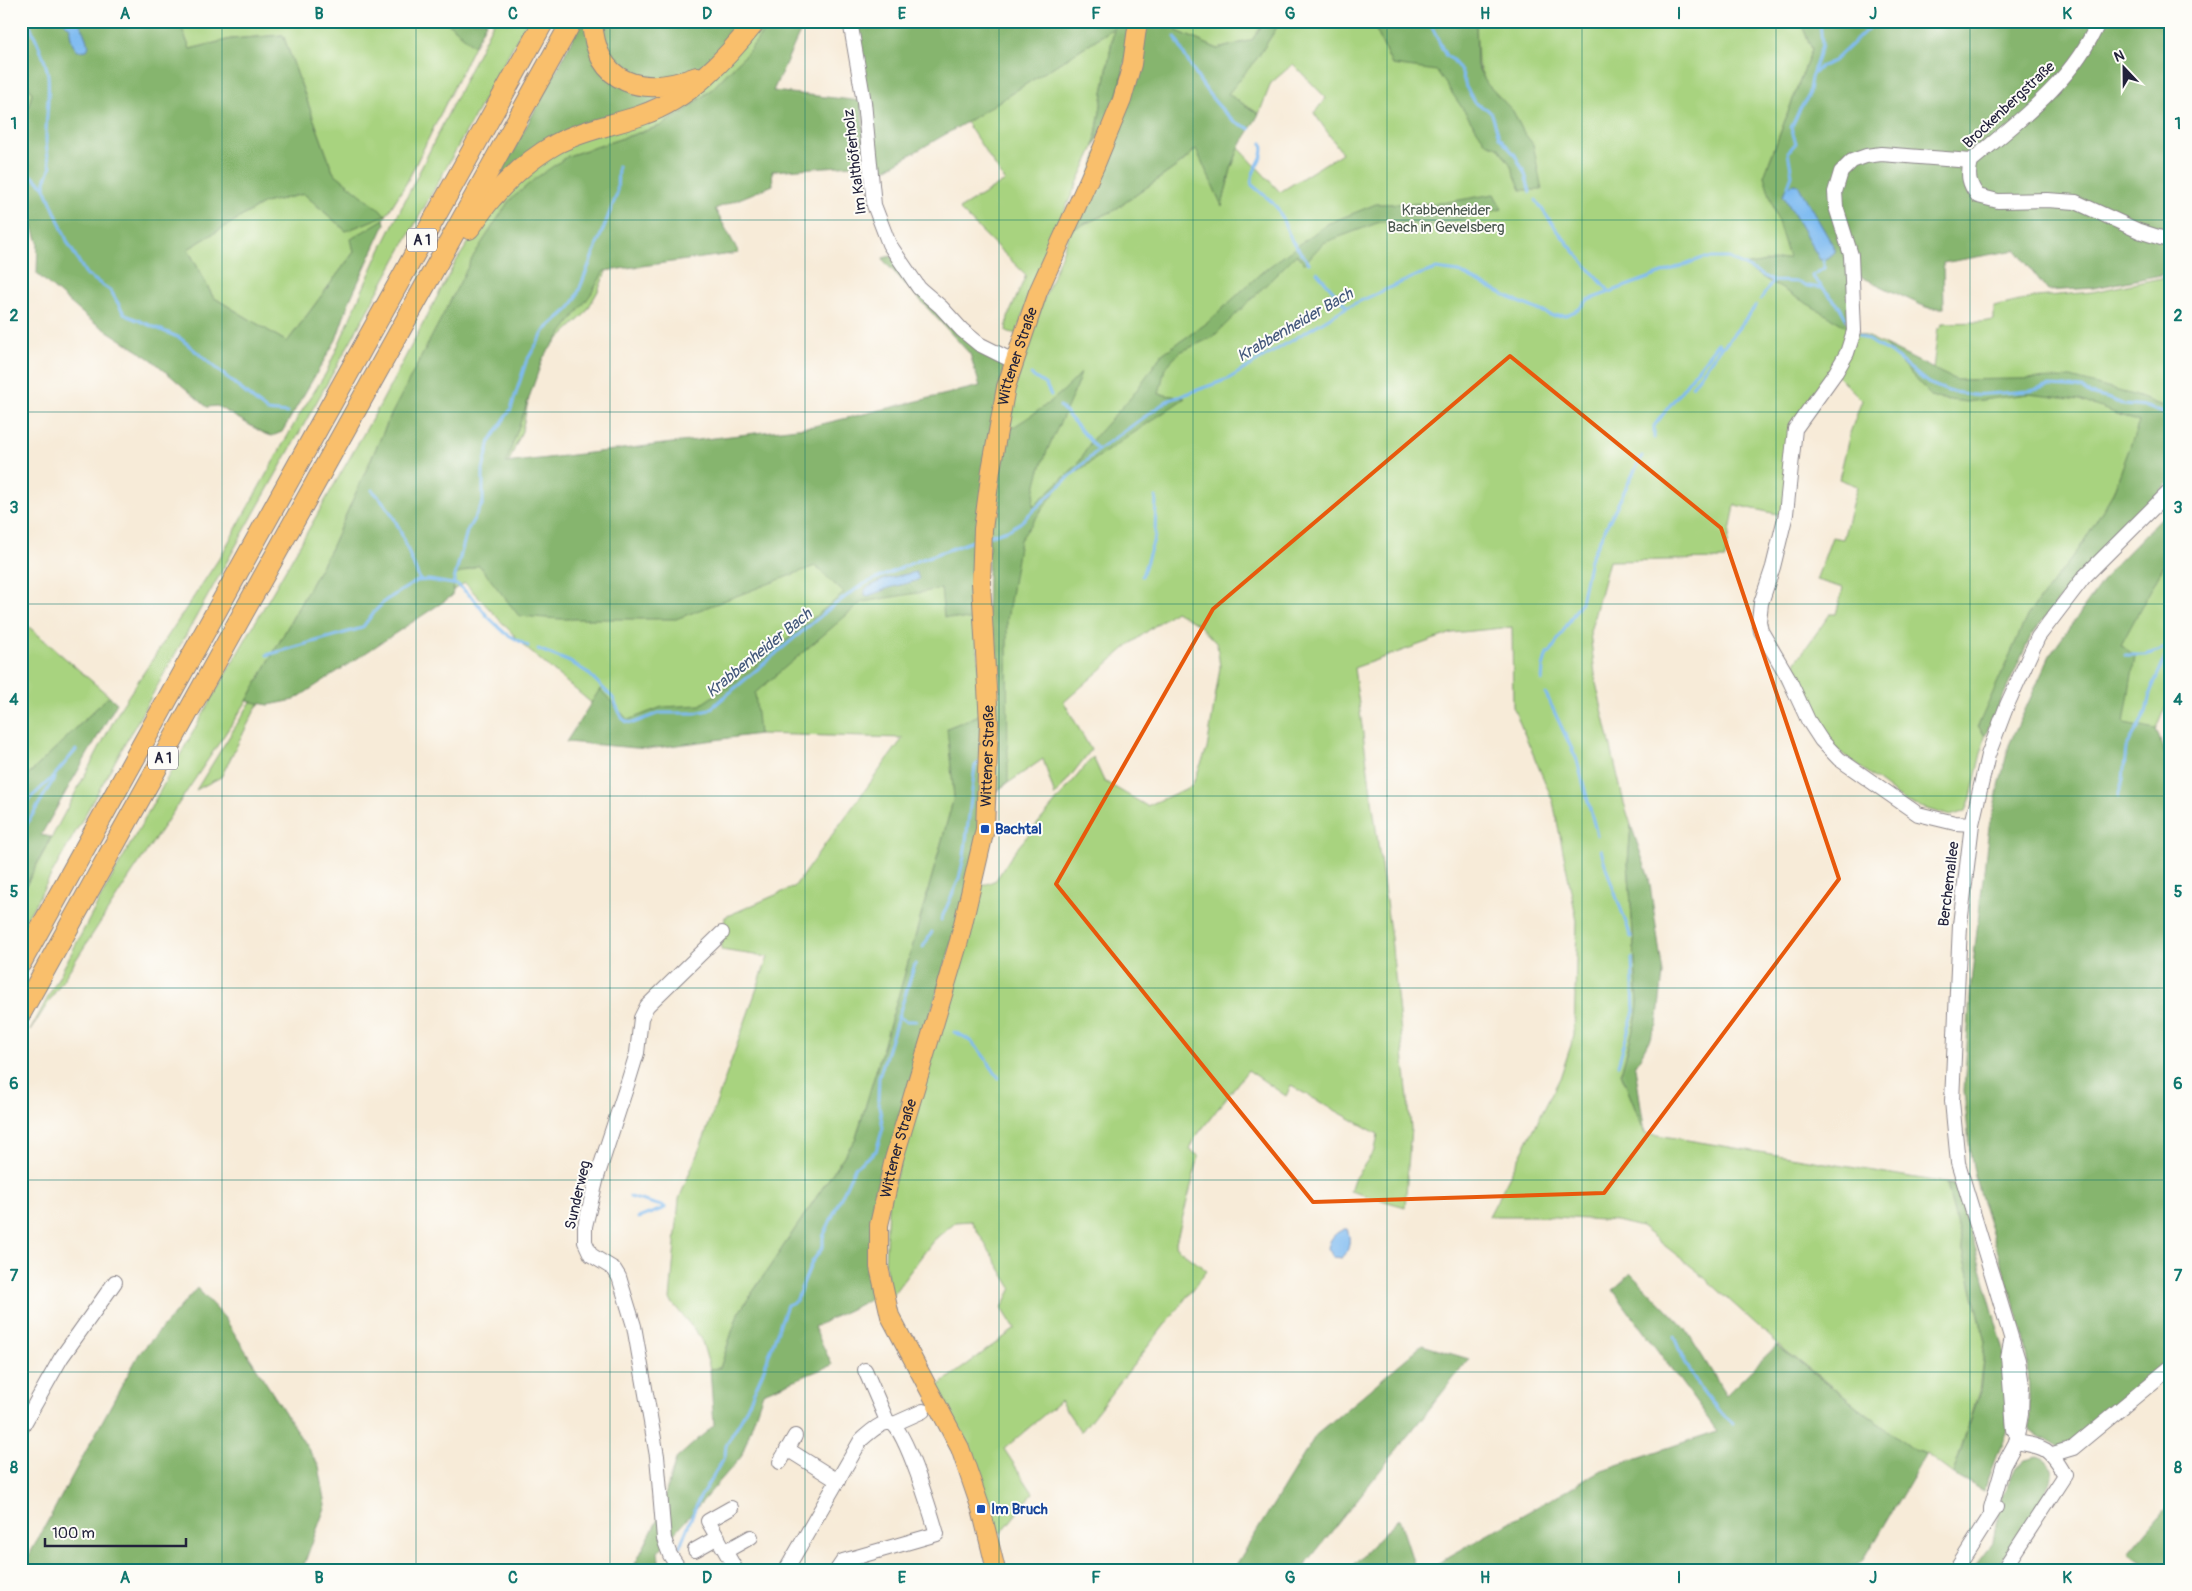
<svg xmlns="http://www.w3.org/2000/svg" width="2192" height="1591" font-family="Pangolin,sans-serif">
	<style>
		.green { fill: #a8d37f; stroke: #657a5d }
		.forest { fill: #86b56e; stroke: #546c54 }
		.water { fill: #7fbbf1; stroke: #506e96 }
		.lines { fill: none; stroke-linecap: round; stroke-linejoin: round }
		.stream { stroke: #7fbbf1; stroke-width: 3 }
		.minor-casing { stroke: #8c868a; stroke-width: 16 }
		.major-casing { stroke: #8c868a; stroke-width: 20 }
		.highway-casing { stroke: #8c868a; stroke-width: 22 }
		.minor { stroke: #fff; stroke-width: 14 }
		.major { stroke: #f9bf6c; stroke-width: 18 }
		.highway { stroke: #f9bf6c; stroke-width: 20 }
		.marked { fill: none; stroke: #e8590c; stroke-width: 4; stroke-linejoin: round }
		.grid { fill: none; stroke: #0f766e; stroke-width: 1; stroke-opacity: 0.55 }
		.transit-dot { fill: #1a4fb4; stroke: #fdfcf7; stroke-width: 2 }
		.labels { text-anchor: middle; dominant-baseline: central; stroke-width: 4; stroke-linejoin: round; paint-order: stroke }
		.shield { fill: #fdfcf7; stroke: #646373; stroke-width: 1 }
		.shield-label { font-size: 14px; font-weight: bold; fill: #22223b }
		.street-label { font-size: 15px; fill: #22223b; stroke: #fdfcf7 }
		.park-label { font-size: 15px; fill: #4a574f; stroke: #fdfcf7 }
		.transit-label { font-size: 15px; font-weight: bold; fill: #164399; stroke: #fdfcf7; text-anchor: start }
		.water-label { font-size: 16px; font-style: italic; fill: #43587b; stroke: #fdfcf7 }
		.neatline { fill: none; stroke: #0f766e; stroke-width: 2 }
		.grid-label { font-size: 16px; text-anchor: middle; font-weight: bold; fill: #0f766e }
	</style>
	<rect width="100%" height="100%" fill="#fdfcf7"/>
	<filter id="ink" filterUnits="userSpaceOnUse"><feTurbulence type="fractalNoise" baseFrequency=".02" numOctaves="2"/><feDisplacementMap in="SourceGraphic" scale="10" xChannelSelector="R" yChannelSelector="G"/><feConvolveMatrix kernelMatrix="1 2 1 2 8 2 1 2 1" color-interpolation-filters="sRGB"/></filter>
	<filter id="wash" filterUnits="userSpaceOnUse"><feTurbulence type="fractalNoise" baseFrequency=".0096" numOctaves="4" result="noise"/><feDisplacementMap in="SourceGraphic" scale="20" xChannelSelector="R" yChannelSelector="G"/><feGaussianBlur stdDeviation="1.12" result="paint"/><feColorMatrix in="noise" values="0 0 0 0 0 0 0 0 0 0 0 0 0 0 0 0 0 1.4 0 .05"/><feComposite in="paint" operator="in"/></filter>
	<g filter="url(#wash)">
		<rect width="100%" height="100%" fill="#f7ebd8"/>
		<g class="green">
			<polygon points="179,21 446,21 474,46 407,182 384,219 352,239 354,252 287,342 213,297 188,249 264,203 304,194 346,231 385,215 333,172 283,35 231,39 190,49"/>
			<polygon points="494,21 527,21 339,362 21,929 21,895 121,707 222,554 298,417 326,373 377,257"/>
			<polygon points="760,21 771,21 749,51 712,89 685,111 660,126 568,156 615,250 598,291 585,314 547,350 540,363 530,392 522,431 507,466 941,589 976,621 982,714 948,728 954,797 904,977 856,1138 738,1314 720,1368 710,1369 701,1338 670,1300 679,1199 705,1135 768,957 721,950 725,917 794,887 903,738 759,734 758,729 627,733 526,648 465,583 257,706 221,777 196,790 328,578 391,415 331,548 247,701 125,884 30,1031 101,897 217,689 380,405 455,263 499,197 562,145 648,115"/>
			<polygon points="1172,21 1265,21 1252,40 1218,49 1177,31"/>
			<polygon points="1281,21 1372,21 1392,65 1401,66 1399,60 1484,78 1478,65 1476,21 1800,21 1812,49 1764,176 1857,332 1885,345 1923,386 1933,369 1938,328 1941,327 1942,323 1981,322 1994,320 1994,307 2037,297 2092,292 2171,276 2171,409 2164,407 2132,443 2113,493 1978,726 1985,736 1971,797 1966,811 1950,816 1907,803 1823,739 1788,673 1830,614 1836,614 1843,588 1816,580 1832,537 1843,539 1857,486 1839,479 1850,433 1862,400 1834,372 1804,411 1782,515 1735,505 1725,559 1609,561 1590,632 1596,683 1624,803 1631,825 1628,862 1638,1003 1636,1019 1621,1073 1645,1133 1958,1185 1947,1185 1985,1341 1979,1391 1953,1474 1926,1454 1913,1450 1786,1351 1697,1271 1641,1227 1616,1221 1541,1216 1489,1216 1560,1078 1574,1036 1577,921 1553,801 1513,707 1512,627 1452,633 1354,668 1391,938 1411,1128 1405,1207 1350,1191 1354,1179 1375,1150 1378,1134 1291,1086 1286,1096 1248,1070 1195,1138 1190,1150 1199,1156 1175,1246 1207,1271 1081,1432 1060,1401 1004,1449 1033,1493 1001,1533 994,1532 934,1389 1015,1329 1002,1308 1012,1288 971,1221 955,1222 933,1241 891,1297 885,1264 888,1204 979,887 996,880 1014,852 1093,757 1104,781 1147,806 1192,786 1207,749 1220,667 1217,644 1199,625 1175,611 1130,644 1064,702 1091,750 1055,796 1043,759 995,792 989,535 1018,365 1071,230 1113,211 1180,164 1197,149 1222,205 1231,169 1239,148 1280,192 1342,153 1314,113 1326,98 1293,64 1271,83 1259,114 1227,94 1258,57"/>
			<polygon points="1114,28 1094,147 1057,227 1016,334 1006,331 1008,317 1026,275 959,209 1005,181 966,122"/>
			<polygon points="21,69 32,93 25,122 21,128"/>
			<polygon points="2171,533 2171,694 2155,733 2035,714"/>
			<polygon points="21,620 109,696 21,782"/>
		</g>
		<g class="forest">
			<polygon points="21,21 179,21 190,49 231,39 283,35 333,172 386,215 346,231 304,194 264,203 188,249 213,297 287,342 354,252 351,239 384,219 385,224 349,302 336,340 282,432 272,436 265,434 217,406 207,407 151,359 89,319 37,274 38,242 29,215 21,201 21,128 25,122 32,93 21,69"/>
			<polygon points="446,21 487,21 474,46"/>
			<polygon points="581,21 587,21 610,77 688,85 496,182 561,62"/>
			<polygon points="596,21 747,21 720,51 700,67 680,76 657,82 613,67"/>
			<polygon points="771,21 805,21 773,91 861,101 866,164 772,171 773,185 715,209 739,253 604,271 591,294 543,358 506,463 814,426 980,386 970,354 884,261 883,258 891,256 976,346 1004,366 976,621 944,617 941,589 862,602 755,693 759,734 648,749 566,742 600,689 628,720 662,707 700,705 744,675 844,593 815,566 676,619 560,619 519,616 479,565 456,575 452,596 294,700 269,705 247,701 331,548 391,415 474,255 509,201 536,178 568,156 660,126 685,111 712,89 749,51"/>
			<polygon points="852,21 1133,21 1119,93 1094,147 1114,28 970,120 872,177"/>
			<polygon points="1142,21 1172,21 1177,31 1218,49 1252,40 1265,21 1281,21 1258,57 1228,94 1259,114 1239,148 1231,169 1222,206 1196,149 1180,164 1113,211 1071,230"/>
			<polygon points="1372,21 1476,21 1477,66 1487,84 1513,111 1524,133 1533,144 1542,190 1521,190 1510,164 1498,147 1486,143 1437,71 1392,65"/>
			<polygon points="1800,21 2171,21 2171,273 2094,288 2048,291 2016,250 1943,263 1944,308 1930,308 1921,305 1849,271 1852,330 1743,266 1789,258 1764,176 1812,49"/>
			<path d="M1494 194 1502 209 1435 225 1380 222 1323 243 1304 264 1297 254 1213 337 1180 352 1165 368 1159 394 1185 398 1063 481 1020 540 1007 620 1008 782 995 792 987 609 989 535 1005 432C1033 415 1059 398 1081 373 1067 418 1035 459 1033 506L1078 464 1091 441 1133 395 1162 354 1207 323 1262 272 1327 224 1376 204 1442 203Z"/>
			<polygon points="1885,345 1956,380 2071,378 2133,395 2171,409 2171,480 2078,575 2031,636 1985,736 1978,726 2028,614 2079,549 2113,493 2139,422 2079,400 2028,394 1967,402 1933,398"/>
			<polygon points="2171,508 2171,552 2121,645 2135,656 2124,723 2156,729 2171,770 2171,1364 2061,1449 2030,1431 2028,1360 2023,1332 1978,1189 1970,1153 1964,1091 1971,982 1989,827 2009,745 2050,655 2113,567"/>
			<polygon points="109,696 117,703 41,835 51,837 21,895 21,782"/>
			<polygon points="982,714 980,823 970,881 887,1160 877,1296 814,1327 832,1365 763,1393 741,1457 658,1552 660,1570 632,1570 657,1521 676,1459 714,1425 710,1369 720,1368 738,1314 856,1138 904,977 954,797 947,728"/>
			<polygon points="1631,825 1649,878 1663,974 1657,1025 1635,1067 1645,1133 1621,1073 1636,1019 1638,1003 1628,862"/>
			<polygon points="1947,1184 1958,1186 2004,1351 2007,1430 1984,1491 1953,1474 1980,1391 1985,1341"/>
			<polygon points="1631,1273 1685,1328 1726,1395 1777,1345 1913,1450 1926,1454 1863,1562 1848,1570 1425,1570 1602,1470 1717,1431 1613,1290"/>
			<polygon points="197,1288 224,1317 319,1466 326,1505 302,1570 21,1570 139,1354"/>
			<polygon points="1422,1345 1469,1359 1301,1570 1233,1570 1316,1435"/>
			<path d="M2037 1457C2046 1459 2053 1466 2052 1476 2049 1499 2009 1549 1995 1570H1972L1993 1542 2000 1501 2016 1468 2025 1460Z"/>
			<polygon points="2171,1502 2171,1570 2153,1570 2128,1553"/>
			<polygon points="1399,1518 1416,1570 1348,1570"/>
		</g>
		<g class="water">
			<path d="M63 21H79L89 46 87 50 78 51C73 48 69 34 70 28Z"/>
			<polygon points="1795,184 1798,185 1835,249 1835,252 1828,258 1820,260 1783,195 1788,186"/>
			<polygon points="916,572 919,579 915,581 889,588 868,596 865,595 865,589 885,579"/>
			<path d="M1344 1229H1347C1351 1238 1350 1251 1342 1258L1333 1257 1328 1248C1330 1238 1335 1233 1344 1229Z"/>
		</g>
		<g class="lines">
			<g class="stream">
				<path d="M28 21C35 38 46 58 48 75 51 105 40 138 51 167L45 181V188L68 243 86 274 111 291 123 312 128 316 180 338 267 411 287 413"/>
				<polyline points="1429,21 1446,56 1453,60 1462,73 1466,87 1476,104 1487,109 1492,114 1499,137 1515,155 1525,174 1530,192"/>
				<polyline points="703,24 705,21"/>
				<path d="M1175 37C1190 66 1207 98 1233 120 1237 124 1244 125 1250 129"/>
				<polyline points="1814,73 1820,67 1834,61 1876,21"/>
				<path d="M1262 143C1267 160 1249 169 1252 185L1270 200 1278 209 1292 241 1309 263"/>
				<polyline points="22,173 32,176 45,187"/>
				<polyline points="1788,186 1792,175 1788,152 1796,143 1791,128 1800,109 1808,97 1811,78 1822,45 1820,21"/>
				<path d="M1536 200C1557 233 1583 262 1609 291"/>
				<polyline points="1317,272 1347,307"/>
				<polyline points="1823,288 1812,276 1824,268 1824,259"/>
				<polyline points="1761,299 1773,281"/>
				<polyline points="1859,335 1891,353 1928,383 1948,391 1973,395 2030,391 2050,386 2082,388 2090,394 2110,399 2124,405 2147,407 2171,416"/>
				<polyline points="1031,375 1046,385 1051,395"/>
				<polyline points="1692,386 1721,347"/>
				<polyline points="1060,406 1098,450"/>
				<polyline points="1654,438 1654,426 1718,343 1721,347 1725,345 1756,306"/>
				<path d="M372 490C401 517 404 546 420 580"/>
				<polyline points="989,536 1010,529 1020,523 1098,450 1167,401 1228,379 1347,307 1418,275 1436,269 1459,272 1512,299 1553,316 1566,315 1578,310 1588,300 1703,258 1729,258 1773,281 1799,282 1807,286 1823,288 1839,306 1847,320"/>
				<polyline points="1142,576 1155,536 1156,497"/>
				<polyline points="453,584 467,531 483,503 483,470 490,441 511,409 526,362 545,330 570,308 576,298 617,194 618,166"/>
				<polyline points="538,649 570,662 587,672 613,698 622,718 627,722 633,723 659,713 695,713 709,710 830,608 862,585 917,561 976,540"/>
				<polyline points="267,655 362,628 374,612 386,600 417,581 429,580 458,585 474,599 487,616 505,633 528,646"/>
				<polyline points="2125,655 2146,655 2170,646"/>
				<polyline points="1542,681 1543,667 1547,654 1550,653 1581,602 1590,559 1642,456"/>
				<polyline points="1546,694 1577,760 1597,835"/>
				<polyline points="2118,796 2123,779 2126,748 2146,713 2150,693 2171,644"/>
				<polyline points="21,807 54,776 76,750"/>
				<polyline points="21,834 55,777"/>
				<path d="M1601 850C1609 881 1621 907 1631 937"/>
				<polyline points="941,920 959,879 964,857 975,766 981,761"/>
				<polyline points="923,947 932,932"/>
				<polyline points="898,1017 906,1021 916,1021"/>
				<path d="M954 1032C977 1040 985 1059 999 1078"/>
				<polyline points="1618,1065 1634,1011 1632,958"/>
				<polyline points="630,1197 665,1207"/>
				<polyline points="638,1218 665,1208"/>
				<path d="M1674 1337C1687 1370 1705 1401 1733 1424"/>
				<polyline points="680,1546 698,1501 725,1456 726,1445 743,1416 762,1374 787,1305 796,1301 812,1262 823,1247 823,1237 855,1167 876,1151 883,1128 878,1100 879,1077 915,964"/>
			</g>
		</g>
	</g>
	<g filter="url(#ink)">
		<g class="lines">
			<defs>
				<g id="minor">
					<polyline points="850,21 864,102 874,205 889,244 919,288 941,307 962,330 979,344 1013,361"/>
					<path d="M2099 21C2073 81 2020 120 1971 161 1967 176 1969 184 1978 196L1998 201 2047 200 2076 202 2139 231 2171 241"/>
					<polyline points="1971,161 1881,154 1866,156 1852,161 1841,172 1835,192 1836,207 1851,255 1854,331 1847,353 1836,372 1795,429 1786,514 1773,567 1761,603 1759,621 1761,631 1788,677 1808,720 1821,740 1839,759 1918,814 1955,823 1972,824"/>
					<polyline points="2011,1342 2008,1357 2014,1430"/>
					<polyline points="865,1370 888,1423"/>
					<polyline points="894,1424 923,1411"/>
					<polyline points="21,1429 61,1358 115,1282"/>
					<polyline points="787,1449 838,1481"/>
					<polyline points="2053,1454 2073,1448 2171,1367"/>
					<polyline points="780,1462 795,1436"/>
					<polyline points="731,1508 708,1521 736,1570"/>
					<polyline points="1991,1513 1991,1508 2003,1466 2016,1442 2021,1414 2022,1385 2018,1360 1958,1163 1952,1101 1960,925 1972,824 1988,755 2007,705 2038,637 2084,577 2171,490"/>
					<polyline points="695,1550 718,1537"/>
					<polyline points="726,1551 751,1537"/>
					<polyline points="680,1570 670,1555 664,1539 657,1456 634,1326 619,1277 614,1269 591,1255 585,1242 585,1226 597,1177 629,1079 637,1053 641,1018 647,1006 722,933"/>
					<path d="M786 1570 861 1440C868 1434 881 1421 891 1423 905 1427 932 1517 937 1534L843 1561 837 1570"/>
					<polyline points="1956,1570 1996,1507"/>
					<path d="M2003 1570 2065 1475C2049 1448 2046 1447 2016 1442"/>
				</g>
				<g id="major">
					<path id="s1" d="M996 1570 981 1509 960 1448 890 1316 879 1267V1225L894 1159 959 941 985 829 989 723 981 583 983 529 991 470 1006 387 1038 292 1095 166 1122 100 1132 64 1138 21"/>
				</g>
				<g id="highway">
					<path d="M592 21C596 86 643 97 697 77"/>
					<path d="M469 229C477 219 483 208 492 198 510 177 531 158 556 144 582 130 614 125 642 115 689 99 726 59 756 21"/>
					<polyline points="21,963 544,21"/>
					<polyline points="21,1013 572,21"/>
				</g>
			</defs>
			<use href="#minor" class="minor-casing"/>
			<use href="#major" class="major-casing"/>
			<use href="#highway" class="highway-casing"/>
			<use href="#minor" class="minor"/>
			<use href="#major" class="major"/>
			<use href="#highway" class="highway"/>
		</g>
	</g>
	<path class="marked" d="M1510 356 1721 528 1839 879 1604 1193 1313 1202 1056 884 1213 609Z"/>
	<path class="grid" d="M222 21V1570M416 21V1570M610 21V1570M805 21V1570M999 21V1570M1193 21V1570M1387 21V1570M1582 21V1570M1776 21V1570M1970 21V1570M21 220H2171M21 412H2171M21 604H2171M21 796H2171M21 988H2171M21 1180H2171M21 1372H2171"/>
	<g class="transit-dot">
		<rect x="980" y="824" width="10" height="10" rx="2.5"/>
		<rect x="976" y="1504" width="10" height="10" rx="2.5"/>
	</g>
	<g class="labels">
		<g class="shield">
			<rect x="407" y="228.5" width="30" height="23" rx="4"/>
			<rect x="148" y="746.5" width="30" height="23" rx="4"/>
		</g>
		<g class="shield-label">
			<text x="422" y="240">A 1</text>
			<text x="163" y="758">A 1</text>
		</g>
		<g class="street-label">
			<text transform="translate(2009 105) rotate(-43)">Brockenbergstraße</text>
			<text transform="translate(855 162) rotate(-97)">Im Kalthöferholz</text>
			<text stroke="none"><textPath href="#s1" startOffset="1256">Wittener Straße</textPath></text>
			<text stroke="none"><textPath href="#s1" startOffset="852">Wittener Straße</textPath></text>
			<text transform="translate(1949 884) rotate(-83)">Berchemallee</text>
			<text stroke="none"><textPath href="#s1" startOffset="448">Wittener Straße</textPath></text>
			<text transform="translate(578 1195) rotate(-77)">Sunderweg</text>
		</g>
		<g class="park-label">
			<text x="1446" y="210">Krabbenheider<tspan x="1446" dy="17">Bach in Gevelsberg</tspan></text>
		</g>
		<g class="transit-label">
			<text x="995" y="829">Bachtal</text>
			<text x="991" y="1509">Im Bruch</text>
		</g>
		<g class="water-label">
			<text transform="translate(1295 325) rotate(-30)">Krabbenheider Bach</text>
			<text transform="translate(759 653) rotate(-39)">Krabbenheider Bach</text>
		</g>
	</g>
	<rect width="2192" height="1591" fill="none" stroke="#fdfcf7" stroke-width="55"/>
	<g transform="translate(2124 68) rotate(338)" stroke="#fdfcf7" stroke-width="4" paint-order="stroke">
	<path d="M0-4L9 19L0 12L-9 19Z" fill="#22223b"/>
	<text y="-8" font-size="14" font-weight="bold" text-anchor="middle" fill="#22223b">N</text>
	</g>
	<path d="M45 1538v8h141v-8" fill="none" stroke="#22223b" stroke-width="2.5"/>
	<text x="52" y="1538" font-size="15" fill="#22223b" stroke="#fdfcf7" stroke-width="4" paint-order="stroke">100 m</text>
	<rect x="28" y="28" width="2136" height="1536" class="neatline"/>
	<g class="grid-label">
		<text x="125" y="19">A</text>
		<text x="319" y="19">B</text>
		<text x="513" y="19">C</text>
		<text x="707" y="19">D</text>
		<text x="902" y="19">E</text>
		<text x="1096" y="19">F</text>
		<text x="1290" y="19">G</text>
		<text x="1485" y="19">H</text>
		<text x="1679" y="19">I</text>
		<text x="1873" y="19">J</text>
		<text x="2067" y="19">K</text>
		<text x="14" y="129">1</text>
		<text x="2178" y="129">1</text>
		<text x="14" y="321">2</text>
		<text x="2178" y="321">2</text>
		<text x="14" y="513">3</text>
		<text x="2178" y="513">3</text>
		<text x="14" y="705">4</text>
		<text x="2178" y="705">4</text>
		<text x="14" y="897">5</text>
		<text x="2178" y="897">5</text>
		<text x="14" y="1089">6</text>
		<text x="2178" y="1089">6</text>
		<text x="14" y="1281">7</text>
		<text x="2178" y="1281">7</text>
		<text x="14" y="1473">8</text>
		<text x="2178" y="1473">8</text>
		<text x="125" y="1583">A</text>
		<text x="319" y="1583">B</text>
		<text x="513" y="1583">C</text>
		<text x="707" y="1583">D</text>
		<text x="902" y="1583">E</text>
		<text x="1096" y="1583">F</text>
		<text x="1290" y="1583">G</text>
		<text x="1485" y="1583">H</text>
		<text x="1679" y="1583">I</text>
		<text x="1873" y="1583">J</text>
		<text x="2067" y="1583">K</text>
	</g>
</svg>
